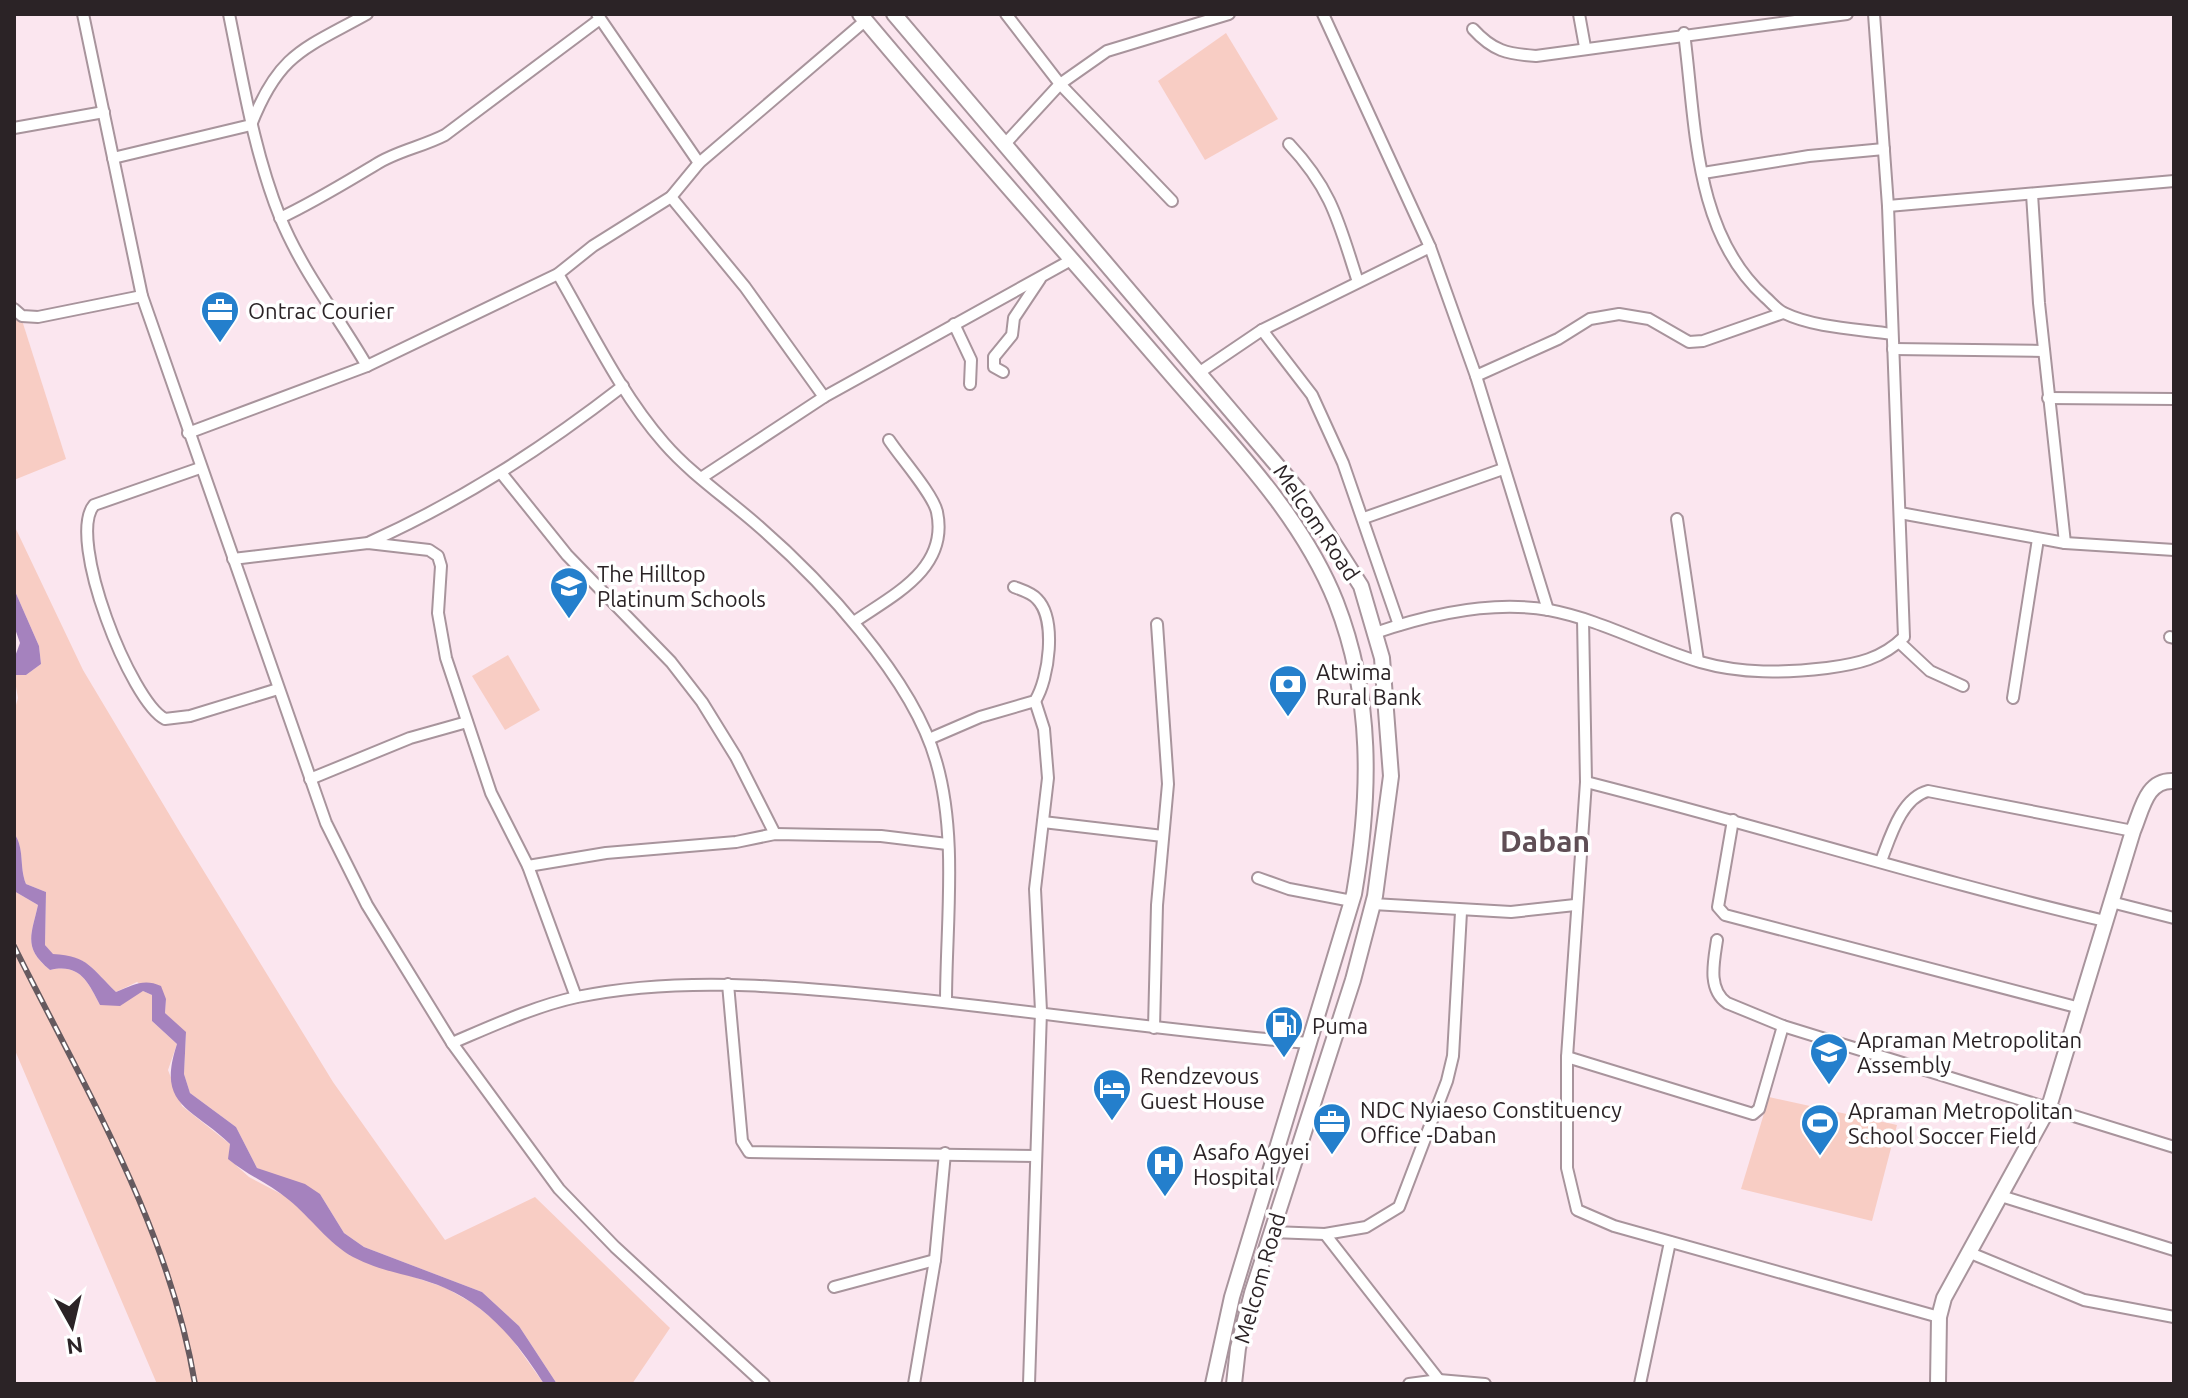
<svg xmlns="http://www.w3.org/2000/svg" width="2188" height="1398" font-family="Ubuntu,sans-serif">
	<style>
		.green { fill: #f8cdc4 }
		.water { fill: #a582be }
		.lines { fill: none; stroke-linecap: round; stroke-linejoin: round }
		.street-casing { stroke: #a8949c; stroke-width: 14 }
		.secondary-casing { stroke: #a8949c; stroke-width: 18 }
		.street { stroke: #fff; stroke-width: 10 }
		.secondary { stroke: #fff; stroke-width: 14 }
		.rail-casing { stroke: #665a5f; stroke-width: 6 }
		.rail { stroke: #fff; stroke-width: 3; stroke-dasharray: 9; stroke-linecap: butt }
		.labels { text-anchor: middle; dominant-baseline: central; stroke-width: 7; stroke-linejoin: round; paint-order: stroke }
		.poi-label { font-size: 22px; fill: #2b2326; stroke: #fff; text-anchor: start }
		.street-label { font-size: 22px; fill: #2b2326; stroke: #fff }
		.district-label { font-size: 30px; font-weight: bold; fill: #5f4e55; stroke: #fff }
	</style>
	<rect width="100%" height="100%" fill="#fbe6ef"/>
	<g class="green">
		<polygon points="1226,33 1278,119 1205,160 1158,81"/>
		<polygon points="14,295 66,459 14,480"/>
		<path d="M14 525 83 670 181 834 333 1082 445 1240 535 1197 670 1328 632 1384H557L519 1326 482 1292 364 1247 344 1233 320 1194 257 1168 236 1127 190 1093 184 1074 186 1033 165 1013 166 999 137 982 116 992C92 969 89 956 53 955L45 945 46 892 26 884C19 866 25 849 14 833V712L18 698 14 675H26L41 664 39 646 14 589Z"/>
		<polygon points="508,655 540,710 505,730 472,676"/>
		<path d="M14 891 38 905C31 935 23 948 50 970 80 963 88 982 100 1005L143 991 152 995V1021L177 1044 168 1070 182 1106 230 1144 229 1159 249 1177 287 1197 349 1255 446 1288 474 1304 504 1328 544 1384H157L14 1048Z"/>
		<polygon points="1769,1097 1897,1125 1872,1221 1741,1189"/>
	</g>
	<g class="water">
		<polygon points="14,589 39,646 41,664 26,675 14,675 14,659 20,643 14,626"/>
		<path d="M14 833C25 849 19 866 26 884L46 892 45 945 53 954C89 956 92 969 116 992 133 985 144 978 161 986L166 999 165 1013 186 1032 184 1074 190 1093 236 1127 257 1168 305 1184 320 1194 344 1233 364 1247 482 1292 519 1326 557 1384H544C519 1344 489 1307 445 1288 413 1274 386 1274 353 1257 329 1244 310 1217 289 1200 270 1184 247 1175 228 1159L230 1144C192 1107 156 1107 177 1044L152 1021V995L143 991 120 1006 100 1005C88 982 80 963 50 970 23 948 31 936 38 905L14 891Z"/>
	</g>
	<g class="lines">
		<defs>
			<g id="street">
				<polyline points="83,14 142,296 326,823 367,905 452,1043 559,1189 615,1247 764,1384"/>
				<path d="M229 14C243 82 254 152 280 217 302 271 338 316 367 366"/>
				<polyline points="597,14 699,163"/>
				<polyline points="1006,14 1060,84 1172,201"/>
				<polyline points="1323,14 1430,247 1476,376 1548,610"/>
				<polyline points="1579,14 1585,47"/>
				<path d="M1473 29C1493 51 1507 54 1536 56L1847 14"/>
				<path d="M1684 33C1696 123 1693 232 1765 297 1771 302 1777 310 1784 313 1815 328 1859 329 1892 334"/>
				<polyline points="14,128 104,112"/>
				<path d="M1289 144C1333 191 1339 224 1358 282"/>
				<polyline points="1004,145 1060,84 1107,51 1229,14"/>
				<path d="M113 158 251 125C279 53 304 49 367 14"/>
				<polyline points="1703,173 1809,156 1884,149"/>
				<polyline points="2032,194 2039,303 2065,543"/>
				<polyline points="671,197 745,287 824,397"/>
				<polyline points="1888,206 2174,181"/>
				<path d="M280 218C314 202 343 184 375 165 396 151 422 147 445 135L600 19"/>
				<path d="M558 274C591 331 621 394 664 443 690 473 725 497 755 523 819 578 913 678 936 761 958 836 946 924 946 1002"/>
				<polyline points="14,309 22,316 38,317 142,296"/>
				<polyline points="954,324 971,360 970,384"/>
				<polyline points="1262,330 1312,395 1343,463 1399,625"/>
				<polyline points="1893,349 2044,351"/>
				<polyline points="1003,372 994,367 994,357 1012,335 1014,318 1040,279"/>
				<polyline points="1200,372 1262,330 1430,247"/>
				<polyline points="1476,376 1558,339 1590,319 1619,314 1649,319 1689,342 1703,341 1783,313"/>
				<polyline points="2048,398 2174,399"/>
				<polyline points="188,433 367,366 558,274 593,246 671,197 699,163 866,20"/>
				<path d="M200 468 94 505C66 538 131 702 165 719L190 716 278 689"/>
				<polyline points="502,474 567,555 671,662 702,702 736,757 775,834"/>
				<polyline points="701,478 824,397 1073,259"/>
				<polyline points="1900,513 2065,543 2174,550"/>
				<polyline points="1364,518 1503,469"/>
				<polyline points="1677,519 1698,661"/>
				<path d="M370 542C463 500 543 448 623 386"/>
				<polyline points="233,559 368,543 429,550 438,556 441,566 438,613 446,658 491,793 528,866 576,997"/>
				<polyline points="1583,619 1586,782 1567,1057 1567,1168 1577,1210 1614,1226 1939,1317"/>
				<path d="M854 622C893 595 949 569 937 512 933 494 900 457 889 440"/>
				<path d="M1375 633C1430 614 1492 600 1549 610 1602 620 1649 647 1700 662 1742 674 1784 673 1827 668 1857 664 1882 659 1904 637L1888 206 1874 14"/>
				<polyline points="2170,637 2174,638"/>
				<polyline points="1899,642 1930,671 1963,686"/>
				<polyline points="2013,698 2038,539"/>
				<path d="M929 739 980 717 1035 701C1049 679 1057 619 1037 599 1032 593 1022 590 1014 587"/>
				<polyline points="310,779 410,738 467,722"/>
				<path d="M1586 782C1760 826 1931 880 2105 921"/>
				<polyline points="1733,820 1718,907 1725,915 2080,1008"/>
				<polyline points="1043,822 1163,836"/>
				<path d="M1881 861C1890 838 1901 798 1928 791L2133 831"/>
				<polyline points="528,866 606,853 736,842 775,834 881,836 947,844"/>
				<polyline points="1258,878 1289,889 1352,901"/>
				<polyline points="2111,902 2174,918"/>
				<polyline points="1373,904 1511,912 1575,905"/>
				<path d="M1717 940C1714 961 1707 989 1727 1003L1783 1026 2174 1147"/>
				<polyline points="728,984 742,1141 749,1152 1036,1156"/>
				<polyline points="1154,1028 1157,905 1168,784 1157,624"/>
				<path d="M452 1043C492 1026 535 1006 577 997 679 976 783 986 886 996 1027 1010 1167 1031 1309 1043"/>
				<polyline points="1567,1057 1753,1114 1759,1109 1783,1026"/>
				<polyline points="2001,1196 2174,1250"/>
				<polyline points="1272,1232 1325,1234 1366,1227 1399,1207 1447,1081 1453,1056 1461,912"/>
				<polyline points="1325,1234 1439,1380"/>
				<polyline points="1968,1252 2084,1300 2174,1317"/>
				<polyline points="834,1287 935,1260"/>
				<polyline points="914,1384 935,1260 945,1153"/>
				<polyline points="1029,1384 1041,1011 1035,889 1048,778 1044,729 1035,701"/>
				<polyline points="1409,1384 1439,1380 1485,1384"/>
				<polyline points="1640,1384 1670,1242"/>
			</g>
			<g id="secondary">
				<path d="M860 14C961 135 1066 252 1169 372 1229 442 1301 514 1336 602 1373 697 1371 795 1354 894L1232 1297 1213 1384"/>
				<polyline points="894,14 1304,497 1361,586 1382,658 1391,776 1375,896 1353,980 1252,1293 1238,1348 1234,1384"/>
				<path d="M1938 1384 1939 1317 1944 1298 2049 1107 2133 831C2142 810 2146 779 2174 781"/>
			</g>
		</defs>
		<use href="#street" class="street-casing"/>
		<use href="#secondary" class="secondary-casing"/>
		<use href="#street" class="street"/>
		<use href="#secondary" class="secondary"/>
		<defs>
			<path id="rail" d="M14 946C84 1087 169 1227 195 1384"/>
		</defs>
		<use href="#rail" class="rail-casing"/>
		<use href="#rail" class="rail"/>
	</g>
	<defs>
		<symbol id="office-pin" viewBox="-11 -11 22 30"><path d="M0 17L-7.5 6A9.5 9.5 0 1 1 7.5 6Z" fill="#247fcc" stroke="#fff"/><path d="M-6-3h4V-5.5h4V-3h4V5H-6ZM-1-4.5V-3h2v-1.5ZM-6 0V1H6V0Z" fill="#fff"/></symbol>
		<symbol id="school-pin" viewBox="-11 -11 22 30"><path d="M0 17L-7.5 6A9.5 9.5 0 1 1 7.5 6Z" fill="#247fcc" stroke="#fff"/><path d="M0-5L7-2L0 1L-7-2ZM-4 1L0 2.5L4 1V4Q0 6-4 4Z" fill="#fff"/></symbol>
		<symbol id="bank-pin" viewBox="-11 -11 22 30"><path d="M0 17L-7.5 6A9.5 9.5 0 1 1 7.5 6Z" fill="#247fcc" stroke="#fff"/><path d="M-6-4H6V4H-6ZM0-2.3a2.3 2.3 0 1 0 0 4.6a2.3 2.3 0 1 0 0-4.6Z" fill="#fff"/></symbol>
		<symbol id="fuel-pin" viewBox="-11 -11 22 30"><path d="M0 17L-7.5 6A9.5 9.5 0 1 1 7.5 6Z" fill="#247fcc" stroke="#fff"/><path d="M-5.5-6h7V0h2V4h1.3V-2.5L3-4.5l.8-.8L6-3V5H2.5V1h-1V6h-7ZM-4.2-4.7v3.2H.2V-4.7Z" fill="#fff"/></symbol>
		<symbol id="hotel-pin" viewBox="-11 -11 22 30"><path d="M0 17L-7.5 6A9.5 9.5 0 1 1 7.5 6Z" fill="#247fcc" stroke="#fff"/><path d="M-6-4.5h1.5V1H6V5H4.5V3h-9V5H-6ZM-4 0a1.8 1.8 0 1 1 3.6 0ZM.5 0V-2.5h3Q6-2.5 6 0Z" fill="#fff"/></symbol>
		<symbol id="stadium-pin" viewBox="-11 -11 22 30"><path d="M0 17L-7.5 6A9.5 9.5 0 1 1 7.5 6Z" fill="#247fcc" stroke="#fff"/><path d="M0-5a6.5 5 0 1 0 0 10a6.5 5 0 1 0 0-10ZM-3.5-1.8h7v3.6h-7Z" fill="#fff"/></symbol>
		<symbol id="hospital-pin" viewBox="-11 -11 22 30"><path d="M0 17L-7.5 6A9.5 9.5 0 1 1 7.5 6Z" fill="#247fcc" stroke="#fff"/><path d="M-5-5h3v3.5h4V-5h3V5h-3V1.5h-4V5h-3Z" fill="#fff"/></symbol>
	</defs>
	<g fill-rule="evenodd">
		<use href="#office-pin" x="198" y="288" width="44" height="60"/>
		<use href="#school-pin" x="547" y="564" width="44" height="60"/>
		<use href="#bank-pin" x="1266" y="662" width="44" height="60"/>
		<use href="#fuel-pin" x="1262" y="1003" width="44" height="60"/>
		<use href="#school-pin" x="1807" y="1030" width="44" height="60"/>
		<use href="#hotel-pin" x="1090" y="1066" width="44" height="60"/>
		<use href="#office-pin" x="1310" y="1100" width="44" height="60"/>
		<use href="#stadium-pin" x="1798" y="1101" width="44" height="60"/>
		<use href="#hospital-pin" x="1143" y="1142" width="44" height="60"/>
	</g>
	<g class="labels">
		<g class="poi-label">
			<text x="248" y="310">Ontrac Courier</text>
			<text x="597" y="573">The Hilltop<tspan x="597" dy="25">Platinum Schools</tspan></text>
			<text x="1316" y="671">Atwima<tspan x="1316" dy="25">Rural Bank</tspan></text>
			<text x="1312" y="1025">Puma</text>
			<text x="1857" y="1039">Apraman Metropolitan<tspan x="1857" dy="25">Assembly</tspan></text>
			<text x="1140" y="1075">Rendzevous<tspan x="1140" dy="25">Guest House</tspan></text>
			<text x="1360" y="1109">NDC Nyiaeso Constituency<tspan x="1360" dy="25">Office -Daban</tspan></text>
			<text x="1848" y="1110">Apraman Metropolitan<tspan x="1848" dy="25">School Soccer Field</tspan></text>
			<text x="1193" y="1151">Asafo Agyei<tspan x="1193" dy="25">Hospital</tspan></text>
		</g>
		<g class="street-label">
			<text transform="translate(1317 522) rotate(56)">Melcom Road</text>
			<text transform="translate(1259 1278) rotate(-74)">Melcom Road</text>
		</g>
		<g class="district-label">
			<text x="1545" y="841">Daban</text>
		</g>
	</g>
	<rect width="2188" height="1398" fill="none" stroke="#2b2326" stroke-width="32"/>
	<g transform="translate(72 1326) rotate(172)" stroke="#ffffff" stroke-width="6" paint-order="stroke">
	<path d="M0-6L14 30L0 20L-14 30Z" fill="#2b2326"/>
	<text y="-12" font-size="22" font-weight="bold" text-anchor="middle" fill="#2b2326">N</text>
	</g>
</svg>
